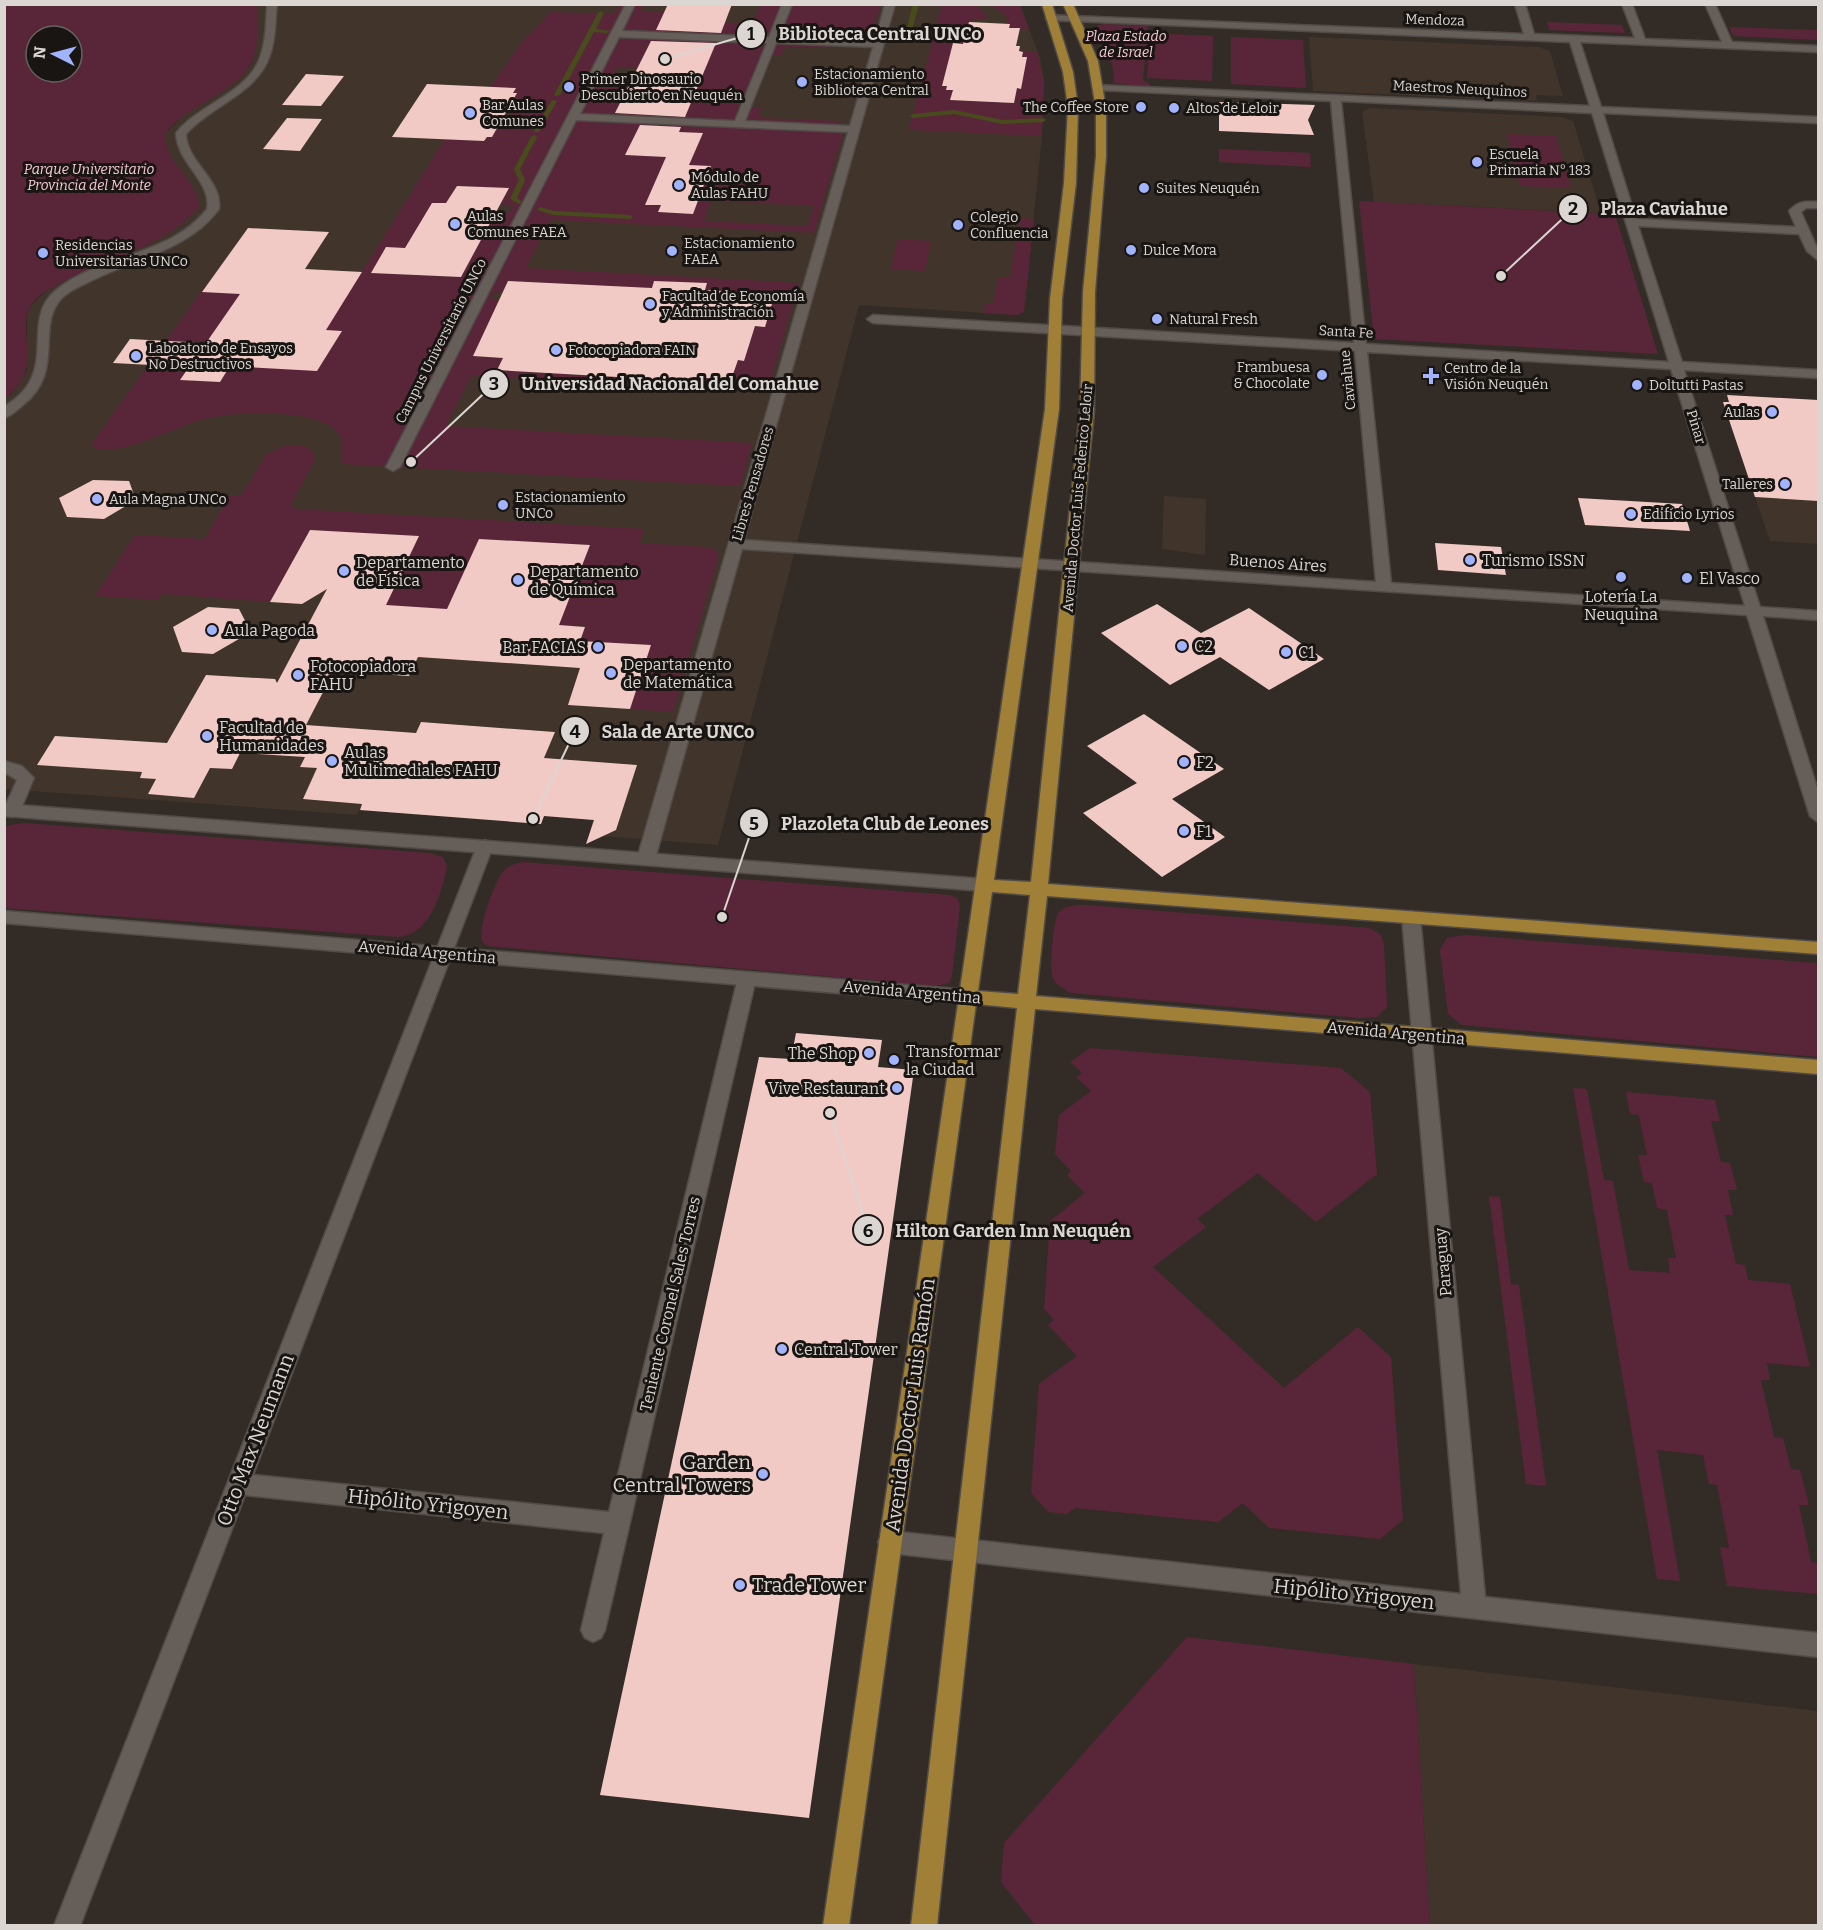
<svg xmlns="http://www.w3.org/2000/svg" width="1823" height="1930" font-family="Bitter,serif">
	<style>
		.built { fill: #41342b }
		.green { fill: #592639; fill-rule: evenodd }
		.lines { fill: none; stroke-linecap: round; stroke-linejoin: round }
		.stream { fill: #484c1c; fill-rule: evenodd }
		.building { fill: #f2cac5 }
		.street-casing { stroke: #514a46; stroke-width: 3 }
		.secondary-casing { stroke: #514a46; stroke-width: 3 }
		.primary-casing { stroke: #514a46; stroke-width: 3 }
		.street { fill: #665e58; fill-rule: evenodd }
		.secondary { fill: #665e58; fill-rule: evenodd }
		.primary { fill: #9f8036; fill-rule: evenodd }
		.poi-dot { fill: #a1b3fd; stroke: #181512; stroke-width: 2 }
		.labels { text-anchor: middle; dominant-baseline: central; stroke-width: 6; stroke-linejoin: round; paint-order: stroke }
		.far-street-label { font-size: 14px; fill: #dbd6d2; stroke: #181512 }
		.far-park-label { font-size: 14px; font-style: italic; fill: #f8c8d6; stroke: #181512 }
		.far-poi-label { font-size: 14px; fill: #dbd6d2; stroke: #181512; text-anchor: start }
		.poi-label { font-size: 16px; fill: #dbd6d2; stroke: #181512; text-anchor: start }
		.street-label { font-size: 16px; fill: #dbd6d2; stroke: #181512 }
		.near-street-label { font-size: 20px; fill: #dbd6d2; stroke: #181512 }
		.near-poi-label { font-size: 20px; fill: #dbd6d2; stroke: #181512; text-anchor: end }
		.leader { fill: none; stroke: #dbd6d2; stroke-width: 2 }
		.callout-dot { fill: #dbd6d2; stroke: #181512; stroke-width: 2 }
		.mark-label { font-size: 18px; text-anchor: middle; font-weight: bold; fill: #111 }
		.callout-label { font-size: 18px; text-anchor: middle; font-weight: bold; fill: #dbd6d2; stroke: #181512; stroke-width: 6; stroke-linejoin: round; paint-order: stroke }
	</style>
	<rect width="100%" height="100%" fill="#332c26"/>
	<g class="built">
		<polygon points="258,5 1020,5 1040,58 1044,81 1042,136 1024,312 1017,315 859,305 718,845 589,835 593,820 544,816 541,824 520,823 554,732 421,722 390,790 370,789 357,815 5,789 4,398 12,393 27,370 27,318 29,308 47,290 62,282 153,241 173,160 165,142 166,133 183,116 244,73 252,63"/>
		<polygon points="1309,37 1538,47 1550,51 1563,96 1536,95 1537,101 1313,91"/>
		<polygon points="1370,108 1562,117 1573,121 1601,213 1374,202 1362,112"/>
		<polygon points="1727,395 1818,400 1818,544 1770,541 1723,402 1729,402"/>
		<polygon points="1164,496 1206,499 1205,555 1162,549"/>
		<polygon points="1414,1664 1818,1711 1818,1925 1430,1925"/>
	</g>
	<g class="green">
		<path d="M5 4 258 5C257 22 259 45 252 61 240 91 186 105 166 133 163 163 198 179 199 207 171 241 120 256 80 274 65 281 48 287 36 299 9 327 50 365 5 398ZM36 36H72V72H36Z"/>
		<path d="M620 5H644L641 11 696 13 712 22 753 23 760 5H881L866 48 790 47 784 49 781 55H768L749 107H762L759 114 762 118 837 121 845 125 814 233 550 220 526 268 799 283 767 392 471 376 446 426 752 443 740 486 342 464V439C333 423 317 419 299 416 269 412 238 412 208 418 181 424 117 459 94 448L92 445 95 439 228 255 276 257 350 291 445 139 484 141 502 119 514 115 507 110 516 93 491 87 521 43 551 12 615 14ZM649 44 694 46 705 70 697 88 677 87 616 112 629 85 609 84 617 67H638ZM637 130 702 133 703 134 692 158 626 155ZM663 164 711 166 661 205H646ZM457 186 509 189 501 204 514 206 510 212 485 211 494 216 461 277 404 275 379 259 386 247 405 248 432 203H446ZM711 201 814 206 808 226 704 221ZM507 281 627 287 650 294 707 283 705 290 775 294 765 326 694 323 491 299 494 292 502 293ZM477 348 747 350 744 360H738L731 380 714 379 708 373 704 382 619 378 597 367 593 376 497 370 503 358 473 356Z"/>
		<polygon points="942,5 976,5 987,16 985,20 970,19 964,44 953,44 943,86 947,86 946,90 953,90 951,100 1014,103 1017,89 1021,88 1027,57 1022,57 1023,52 1037,52 1044,81 1042,136 909,130"/>
		<polygon points="992,5 1020,5 1029,29 1009,28 1007,17"/>
		<polygon points="1547,22 1622,25 1625,33 1549,30"/>
		<path d="M1105 24 1148 26 1143 80 1150 84V87L1114 83C1114 52 1105 56 1095 30L1098 25Z"/>
		<polygon points="1729,27 1818,30 1818,40 1733,36"/>
		<polygon points="1150,33 1213,36 1212,81 1147,78"/>
		<polygon points="1231,37 1303,40 1306,88 1231,84"/>
		<polygon points="1507,134 1556,136 1571,188 1520,186"/>
		<polygon points="1219,149 1310,153 1311,167 1219,162"/>
		<polygon points="1359,201 1615,214 1658,354 1374,339"/>
		<polygon points="1021,218 1034,219 1024,312 1017,315 984,313 985,304 993,304 998,278 1010,278 1017,237 1024,238 1026,233 1018,232"/>
		<polygon points="898,239 931,241 925,271 891,269"/>
		<polygon points="286,445 305,446 315,453 313,463 291,504 296,509 644,529 640,543 707,547 716,550 718,559 673,712 630,709 651,645 580,641 585,626 563,625 558,638 529,614 562,616 589,545 553,543 549,552 515,541 479,539 447,609 381,614 419,536 384,534 380,541 346,532 310,530 270,602 162,594 158,600 95,596 135,535 204,539 230,496 241,496 266,455"/>
		<path d="M23 823 430 853 443 857 447 866C442 893 430 934 399 937L5 908V826Z"/>
		<path d="M522 862 950 895 958 899 960 906 952 976 949 983 936 986 488 946 483 943C476 932 494 884 502 873 507 866 514 864 522 862Z"/>
		<path d="M1086 905 1369 928 1380 934 1384 944 1387 1007 1377 1017 1360 1018 1071 993C1064 989 1056 985 1053 978 1049 970 1053 919 1059 912 1066 905 1077 905 1086 905Z"/>
		<polygon points="1466,935 1815,963 1818,964 1818,1057 1462,1025 1448,1014 1440,950 1447,938"/>
		<polygon points="1090,1048 1341,1068 1370,1092 1377,1174 1316,1222 1258,1173 1197,1219 1206,1227 1153,1267 1284,1388 1358,1327 1391,1357 1403,1520 1380,1539 1269,1528 1243,1503 1218,1522 1075,1508 1067,1514 1048,1512 1031,1493 1039,1384 1077,1356 1048,1325 1054,1320 1044,1309 1050,1221 1085,1193 1067,1175 1071,1171 1055,1154 1059,1115 1091,1091 1076,1077 1082,1073 1070,1062"/>
		<polygon points="1573,1088 1587,1089 1604,1180 1613,1181 1629,1270 1670,1273 1668,1258 1676,1258 1667,1210 1657,1208 1652,1183 1644,1182 1638,1155 1647,1155 1639,1115 1630,1114 1626,1092 1715,1100 1720,1121 1711,1121 1721,1162 1730,1163 1737,1190 1728,1190 1733,1215 1725,1215 1736,1264 1745,1265 1748,1280 1790,1284 1810,1367 1767,1363 1770,1380 1761,1380 1774,1437 1783,1438 1791,1469 1800,1470 1809,1505 1799,1505 1811,1562 1818,1563 1818,1594 1727,1586 1720,1547 1729,1548 1717,1485 1709,1484 1703,1455 1657,1450 1680,1581 1657,1579"/>
		<polygon points="1489,1196 1500,1197 1511,1284 1519,1285 1546,1486 1526,1484"/>
		<polygon points="1187,1637 1414,1664 1430,1925 1035,1925 1001,1882 1004,1843"/>
	</g>
	<g class="lines">
		<g class="stream">
			<polygon points="913,4 919,4 909,42 906,44 903,42"/>
			<polygon points="601,11 604,13 596,29 610,31 607,33 594,32 560,95 555,96 554,95 598,13"/>
			<polygon points="728,34 771,35 774,37 771,39 730,37 728,36"/>
			<polygon points="552,100 557,101 539,132 535,132 534,131"/>
			<polygon points="954,110 1003,120 1043,118 1046,120 1043,122 1003,124 954,114 913,118 910,116 913,114"/>
			<polygon points="534,135 537,137 520,169 525,180 517,198 522,202 519,204 510,199 519,180 514,169 531,137"/>
			<polygon points="540,207 554,211 630,215 633,217 630,219 553,215 538,210 537,209"/>
		</g>
	</g>
	<g class="building">
		<polygon points="668,4 732,4 721,33 656,30"/>
		<polygon points="969,22 1010,24 1009,28 1020,28 1016,46 1020,46 1019,51 1023,52 1022,57 1027,57 1021,89 1017,88 1014,103 950,100 953,90 946,90 947,86 942,86 953,43 963,44"/>
		<polygon points="651,41 716,43 685,117 615,113"/>
		<polygon points="306,74 344,76 321,106 282,105"/>
		<polygon points="427,84 516,88 513,93 517,93 492,137 487,137 484,141 392,137"/>
		<polygon points="1219,102 1315,105 1308,120 1314,135 1219,131"/>
		<polygon points="287,118 322,119 300,151 263,149"/>
		<polygon points="640,125 681,127 679,132 703,133 689,165 711,166 693,214 658,212 661,205 645,205 666,157 625,155"/>
		<polygon points="457,186 509,188 461,277 371,273 386,247 405,248 432,203 446,203"/>
		<polygon points="248,228 329,232 305,269 362,272 326,330 342,331 317,371 230,366 220,382 180,380 189,367 113,363 130,339 206,343 240,294 202,292"/>
		<polygon points="508,281 652,288 654,281 707,283 705,290 775,294 765,327 755,326 744,361 738,360 731,380 706,378 705,382 497,370 503,358 473,356"/>
		<polygon points="1727,395 1818,400 1818,501 1755,497 1723,402 1729,402"/>
		<polygon points="93,480 129,481 136,500 104,519 67,517 59,498"/>
		<polygon points="1578,498 1682,504 1690,531 1585,525"/>
		<polygon points="310,530 419,536 386,605 447,609 479,539 590,545 559,625 585,627 580,641 651,645 630,709 568,705 580,668 418,657 409,676 334,671 306,725 416,733 421,722 555,732 544,758 637,765 616,830 586,844 594,820 544,816 541,824 360,810 362,804 303,799 317,768 300,767 305,757 240,753 232,769 210,768 194,798 148,794 156,779 140,778 142,772 37,765 55,736 167,743 206,675 275,679 277,683 327,589 302,604 270,602"/>
		<polygon points="1435,543 1501,547 1506,575 1438,570"/>
		<polygon points="1157,604 1201,633 1249,608 1324,659 1269,690 1220,657 1170,685 1101,633"/>
		<polygon points="208,607 239,609 251,632 213,654 182,652 173,627"/>
		<polygon points="1144,714 1224,769 1172,799 1225,837 1162,877 1083,813 1137,783 1087,746"/>
		<polygon points="796,1033 882,1040 878,1067 914,1070 809,1818 600,1795 759,1057 791,1059"/>
	</g>
	<g class="lines">
		<defs>
			<g id="street">
				<path d="M267 4H277C275 21 276 39 270 55 258 93 211 106 186 134 187 163 223 180 219 209 190 249 136 259 93 280 83 285 70 290 62 298 35 326 66 372 23 405 17 410 12 416 4 418V407C14 400 24 393 30 381 46 352 27 315 55 291 99 254 171 256 207 209 212 181 177 164 176 133 198 105 245 94 259 60 266 42 266 23 267 4Z"/>
				<path d="M626 4H635L622 31 769 37 782 4H792L779 37 875 41 885 4H895L744 540 1376 582 1355 351 873 323 867 319 873 315 1354 343 1331 101 1099 90 1095 89V85L1590 106 1570 42 1049 20 1046 19V15L1524 34 1515 4H1525L1534 34 1635 38 1622 4H1632L1645 39 1722 42 1705 4H1715L1732 42 1818 46V52L1580 42 1601 107 1818 117V123L1603 113 1636 219 1796 227 1789 211C1798 201 1806 201 1818 202V208H1806L1801 212 1818 250V260L1807 251 1799 234 1638 226 1682 362 1818 370V378L1684 370 1760 607 1818 611V620L1763 616 1818 791V822L1810 816 1747 615 742 549 655 859 652 863H640L637 859 848 132 576 120 400 467 393 471 386 467ZM619 37 767 43 735 121 580 114ZM776 43 873 47 850 126 745 121ZM1341 101 1592 113 1669 362 1366 344ZM1367 352 1671 369 1745 606 1391 583Z"/>
				<polygon points="4,761 22,766 34,778 20,811 12,817 6,815 4,809 17,780 4,772"/>
				<polygon points="485,840 493,846 253,1475 609,1512 738,978 741,973 753,973 756,978 605,1630 601,1638 593,1642 585,1638 581,1630 604,1533 245,1495 80,1926 54,1926 477,846"/>
				<polygon points="1411,911 1417,913 1420,917 1485,1597 1818,1633 1818,1657 890,1553 882,1550 878,1542 882,1534 890,1531 1461,1594 1402,917 1405,913"/>
			</g>
			<g id="secondary">
				<polygon points="4,804 984,879 993,885 984,891 4,816"/>
				<polygon points="4,911 969,990 975,992 978,997 975,1002 969,1004 4,923"/>
			</g>
			<path id="primary" d="M1042 4H1052L1073 72 1078 107 1076 183 1062 299 1059 409 994 880 1031 882 1080 411 1083 292 1096 156V109L1088 61 1063 4H1073L1098 61 1106 109V156L1095 292 1094 411 1048 884 1818 942V954L1047 896 1036 996 1818 1060V1074L1035 1009 937 1926H911L1017 1008 976 1004 849 1926H823L1045 409 1050 299 1064 183 1068 107 1063 72ZM992 892 1030 895 1018 994 978 991Z"/>
		</defs>
		<use href="#street" class="street-casing"/>
		<use href="#secondary" class="secondary-casing"/>
		<use href="#primary" class="primary-casing"/>
		<use href="#street" class="street"/>
		<use href="#secondary" class="secondary"/>
		<use href="#primary" class="primary"/>
	</g>
	<g class="poi-dot">
		<circle cx="802" cy="82" r="6"/>
		<circle cx="569" cy="87" r="6"/>
		<circle cx="1141" cy="107" r="6"/>
		<circle cx="1174" cy="108" r="6"/>
		<circle cx="470" cy="113" r="6"/>
		<circle cx="1477" cy="162" r="6"/>
		<circle cx="679" cy="185" r="6"/>
		<circle cx="1144" cy="188" r="6"/>
		<circle cx="455" cy="224" r="6"/>
		<circle cx="958" cy="225" r="6"/>
		<circle cx="1131" cy="250" r="6"/>
		<circle cx="672" cy="251" r="6"/>
		<circle cx="43" cy="253" r="6"/>
		<circle cx="650" cy="304" r="6"/>
		<circle cx="1157" cy="319" r="6"/>
		<circle cx="556" cy="350" r="6"/>
		<circle cx="136" cy="356" r="6"/>
		<circle cx="1322" cy="375" r="6"/>
		<path d="M1428 367h6v6h6v6h-6v6h-6v-6h-6v-6h6z"/>
		<circle cx="1637" cy="385" r="6"/>
		<circle cx="1772" cy="412" r="6"/>
		<circle cx="1785" cy="484" r="6"/>
		<circle cx="97" cy="499" r="6"/>
		<circle cx="503" cy="505" r="6"/>
		<circle cx="1631" cy="514" r="6"/>
		<circle cx="1470" cy="560" r="6"/>
		<circle cx="344" cy="571" r="6"/>
		<circle cx="1621" cy="577" r="6"/>
		<circle cx="1687" cy="578" r="6"/>
		<circle cx="518" cy="580" r="6"/>
		<circle cx="212" cy="630" r="6"/>
		<circle cx="1182" cy="646" r="6"/>
		<circle cx="598" cy="647" r="6"/>
		<circle cx="1286" cy="652" r="6"/>
		<circle cx="611" cy="673" r="6"/>
		<circle cx="298" cy="675" r="6"/>
		<circle cx="207" cy="736" r="6"/>
		<circle cx="332" cy="761" r="6"/>
		<circle cx="1184" cy="762" r="6"/>
		<circle cx="1184" cy="831" r="6"/>
		<circle cx="869" cy="1053" r="6"/>
		<circle cx="894" cy="1060" r="6"/>
		<circle cx="897" cy="1088" r="6"/>
		<circle cx="782" cy="1349" r="6"/>
		<circle cx="763" cy="1474" r="6"/>
		<circle cx="740" cy="1585" r="6"/>
	</g>
	<g class="labels">
		<g class="far-street-label">
			<text transform="translate(1435 20) rotate(2)">Mendoza</text>
			<text transform="translate(1460 89) rotate(3)">Maestros Neuquinos</text>
			<text transform="translate(1346 332) rotate(3)">Santa Fe</text>
			<text transform="translate(441 341) rotate(-63)">Campus Universitario UNCo</text>
			<text transform="translate(1348 380) rotate(-96)">Caviahue</text>
			<text transform="translate(1696 427) rotate(73)">Pinar</text>
			<text transform="translate(753 484) rotate(-74)">Libres Pensadores</text>
			<text transform="translate(1078 498) rotate(-85)">Avenida Doctor Luis Federico Leloir</text>
		</g>
		<g class="far-park-label">
			<text x="1126" y="36">Plaza Estado<tspan x="1126" dy="16">de Israel</tspan></text>
			<text x="89" y="169">Parque Universitario<tspan x="89" dy="16">Provincia del Monte</tspan></text>
		</g>
		<g class="far-poi-label">
			<text x="814" y="74">Estacionamiento<tspan x="814" dy="16">Biblioteca Central</tspan></text>
			<text x="581" y="79">Primer Dinosaurio<tspan x="581" dy="16">Descubierto en Neuquén</tspan></text>
			<text x="482" y="105">Bar Aulas<tspan x="482" dy="16">Comunes</tspan></text>
			<text x="1129" y="107" text-anchor="end">The Coffee Store</text>
			<text x="1186" y="108">Altos de Leloir</text>
			<text x="1489" y="154">Escuela<tspan x="1489" dy="16">Primaria N° 183</tspan></text>
			<text x="691" y="177">Módulo de<tspan x="691" dy="16">Aulas FAHU</tspan></text>
			<text x="1156" y="188">Suites Neuquén</text>
			<text x="467" y="216">Aulas<tspan x="467" dy="16">Comunes FAEA</tspan></text>
			<text x="970" y="217">Colegio<tspan x="970" dy="16">Confluencia</tspan></text>
			<text x="684" y="243">Estacionamiento<tspan x="684" dy="16">FAEA</tspan></text>
			<text x="55" y="245">Residencias<tspan x="55" dy="16">Universitarias UNCo</tspan></text>
			<text x="1143" y="250">Dulce Mora</text>
			<text x="662" y="296">Facultad de Economía<tspan x="662" dy="16">y Administración</tspan></text>
			<text x="1169" y="319">Natural Fresh</text>
			<text x="148" y="348">Laboatorio de Ensayos<tspan x="148" dy="16">No Destructivos</tspan></text>
			<text x="568" y="350">Fotocopiadora FAIN</text>
			<text x="1310" y="367" text-anchor="end">Frambuesa<tspan x="1310" dy="16">&amp; Chocolate</tspan></text>
			<text x="1444" y="368">Centro de la<tspan x="1444" dy="16">Visión Neuquén</tspan></text>
			<text x="1649" y="385">Doltutti Pastas</text>
			<text x="1760" y="412" text-anchor="end">Aulas</text>
			<text x="1773" y="484" text-anchor="end">Talleres</text>
			<text x="515" y="497">Estacionamiento<tspan x="515" dy="16">UNCo</tspan></text>
			<text x="109" y="499">Aula Magna UNCo</text>
			<text x="1643" y="514">Edificio Lyrios</text>
		</g>
		<g class="poi-label">
			<text x="1482" y="560">Turismo ISSN</text>
			<text x="356" y="562">Departamento<tspan x="356" dy="18">de Física</tspan></text>
			<text x="530" y="571">Departamento<tspan x="530" dy="18">de Química</tspan></text>
			<text x="1699" y="578">El Vasco</text>
			<text x="1621" y="596" text-anchor="middle">Lotería La<tspan x="1621" dy="18">Neuquina</tspan></text>
			<text x="224" y="630">Aula Pagoda</text>
			<text x="1194" y="646">C2</text>
			<text x="586" y="647" text-anchor="end">Bar FACIAS</text>
			<text x="1298" y="652">C1</text>
			<text x="623" y="664">Departamento<tspan x="623" dy="18">de Matemática</tspan></text>
			<text x="310" y="666">Fotocopiadora<tspan x="310" dy="18">FAHU</tspan></text>
			<text x="219" y="727">Facultad de<tspan x="219" dy="18">Humanidades</tspan></text>
			<text x="344" y="752">Aulas<tspan x="344" dy="18">Multimediales FAHU</tspan></text>
			<text x="1196" y="762">F2</text>
			<text x="1196" y="831">F1</text>
			<text x="906" y="1051">Transformar<tspan x="906" dy="18">la Ciudad</tspan></text>
			<text x="857" y="1053" text-anchor="end">The Shop</text>
			<text x="885" y="1088" text-anchor="end">Vive Restaurant</text>
			<text x="794" y="1349">Central Tower</text>
		</g>
		<g class="street-label">
			<text transform="translate(1278 563) rotate(4)">Buenos Aires</text>
			<text transform="translate(427 952) rotate(5)">Avenida Argentina</text>
			<text transform="translate(912 992) rotate(5)">Avenida Argentina</text>
			<text transform="translate(1396 1033) rotate(5)">Avenida Argentina</text>
			<text transform="translate(1443 1262) rotate(-95)">Paraguay</text>
			<text transform="translate(670 1304) rotate(-77)">Teniente Coronel Sales Torres</text>
		</g>
		<g class="near-street-label">
			<text transform="translate(910 1405) rotate(-82)">Avenida Doctor Luis Ramón</text>
			<text transform="translate(255 1440) rotate(-69)">Otto Max Neumann</text>
			<text transform="translate(428 1504) rotate(6)">Hipólito Yrigoyen</text>
			<text transform="translate(1354 1594) rotate(6)">Hipólito Yrigoyen</text>
		</g>
		<g class="near-poi-label">
			<text x="751" y="1462">Garden<tspan x="751" dy="23">Central Towers</tspan></text>
			<text x="752" y="1585" text-anchor="start">Trade Tower</text>
		</g>
	</g>
	<path class="leader" d="M665 59L751 34M1501 276L1573 209M411 462L494 384M533 819L575 731M722 917L754 823M830 1113L868 1230"/>
	<g class="callout-dot">
		<circle cx="665" cy="59" r="6"/>
		<circle cx="1501" cy="276" r="6"/>
		<circle cx="411" cy="462" r="6"/>
		<circle cx="533" cy="819" r="6"/>
		<circle cx="722" cy="917" r="6"/>
		<circle cx="830" cy="1113" r="6"/>
		<circle cx="751" cy="34" r="15"/>
		<circle cx="1573" cy="209" r="15"/>
		<circle cx="494" cy="384" r="15"/>
		<circle cx="575" cy="731" r="15"/>
		<circle cx="754" cy="823" r="15"/>
		<circle cx="868" cy="1230" r="15"/>
	</g>
	<g class="mark-label">
		<text x="751" y="40">1</text>
		<text x="1573" y="215">2</text>
		<text x="494" y="390">3</text>
		<text x="575" y="738">4</text>
		<text x="754" y="830">5</text>
		<text x="868" y="1237">6</text>
	</g>
	<g class="callout-label">
		<text x="880" y="40">Biblioteca Central UNCo</text>
		<text x="1664" y="215">Plaza Caviahue</text>
		<text x="670" y="390">Universidad Nacional del Comahue</text>
		<text x="678" y="738">Sala de Arte UNCo</text>
		<text x="885" y="830">Plazoleta Club de Leones</text>
		<text x="1013" y="1237">Hilton Garden Inn Neuquén</text>
	</g>
	<rect width="1823" height="1930" fill="none" stroke="#dbd6d2" stroke-width="12"/>
	<g transform="translate(54 54) rotate(276)"><circle r="28" fill="#181512" stroke="#66625f" stroke-width="1.5"/>
	<path d="M0-4.5L10 22L0 15L-10 22Z" fill="#a1b3fd"/>
	<text y="-9" font-size="16" font-weight="bold" text-anchor="middle" fill="#dbd6d2">N</text>
	</g>
</svg>
